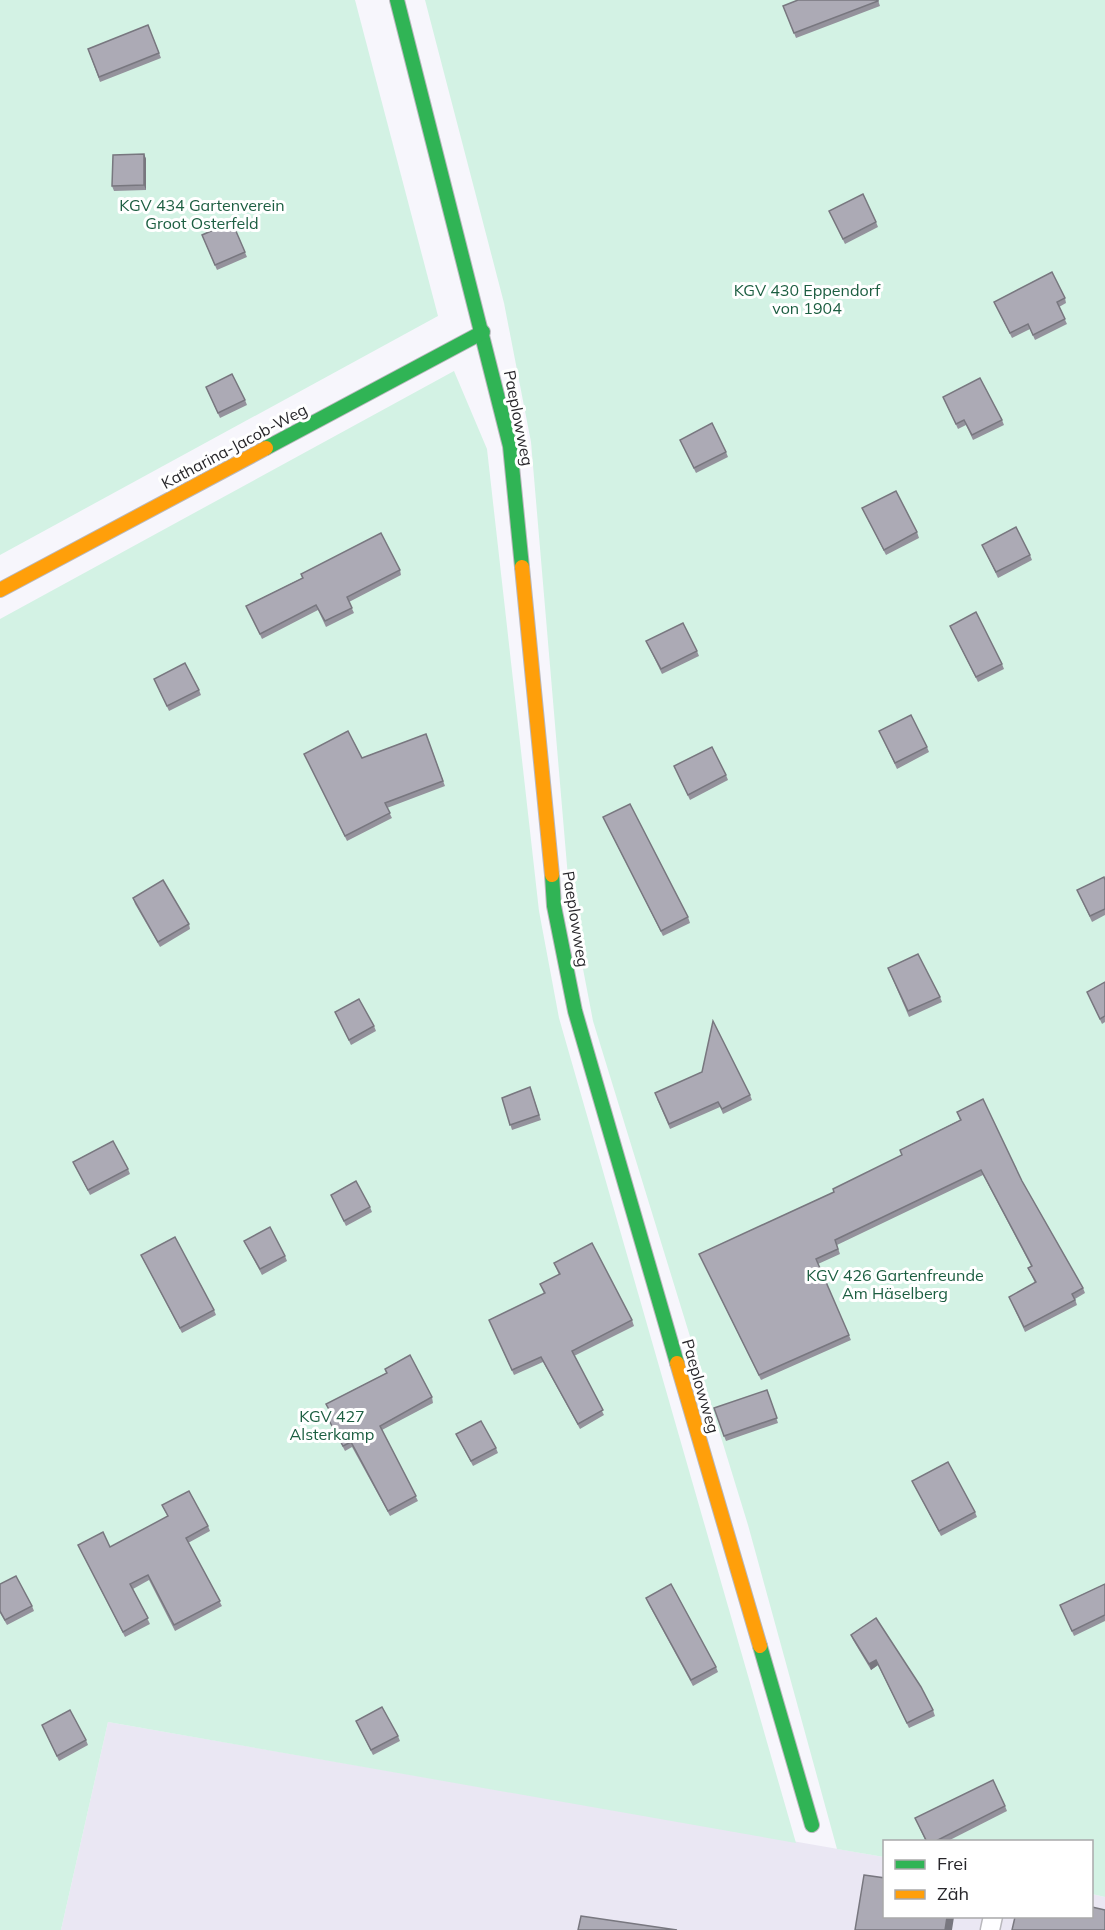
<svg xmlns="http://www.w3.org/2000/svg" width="1105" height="1930" font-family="Mulish,sans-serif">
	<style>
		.built { fill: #eae7f3 }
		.green { fill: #d3f2e4 }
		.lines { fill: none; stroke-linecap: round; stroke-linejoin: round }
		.lane-casing { stroke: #b9b8bd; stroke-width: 21 }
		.fast-casing { stroke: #b9b8bd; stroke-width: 16 }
		.slow-casing { stroke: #b9b8bd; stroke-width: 16 }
		.lane { stroke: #fefeff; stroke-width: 18 }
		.fast { stroke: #30b455; stroke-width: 14 }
		.slow { stroke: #ff9f0a; stroke-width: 14 }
		.wall { fill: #94929c }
		.shaded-wall { fill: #78777f }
		.building { fill: #acaab5; stroke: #78777f; stroke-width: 1.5 }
		.labels { text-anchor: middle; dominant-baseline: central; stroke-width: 6; stroke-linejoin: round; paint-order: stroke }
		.park-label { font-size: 16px; fill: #1c5e41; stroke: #fff }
		.street-label { font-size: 16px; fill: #28272b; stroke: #fff }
	</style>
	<rect width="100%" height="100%" fill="#f7f6fc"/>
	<polygon class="built" points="108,1722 884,1857 884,1916 1092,1916 1092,1894 1105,1897 1105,1930 61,1930"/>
	<g class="green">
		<polygon points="0,0 355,0 438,316 0,555"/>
		<polygon points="425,0 1105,0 1105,1897 1092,1894 1092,1842 884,1842 884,1857 837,1849 748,1525 593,1021 570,901 531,442 504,303"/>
		<polygon points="454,371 487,449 539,911 559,1018 796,1843 108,1722 61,1930 0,1930 0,619"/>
	</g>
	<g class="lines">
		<defs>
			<polyline id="lane" points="990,1930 993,1916"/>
			<g id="fast">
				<polyline points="397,0 510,446 522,567"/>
				<polyline points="266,448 483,332"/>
				<polyline points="552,875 554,906 575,1011 677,1363"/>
				<polyline points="760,1646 812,1825"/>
			</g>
			<g id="slow">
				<polyline points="522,567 552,875"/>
				<polyline points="0,590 266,448"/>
				<polyline points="677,1363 760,1646"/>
			</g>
		</defs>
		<use href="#lane" class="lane-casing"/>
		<use href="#fast" class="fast-casing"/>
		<use href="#slow" class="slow-casing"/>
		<use href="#lane" class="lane"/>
		<use href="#fast" class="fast"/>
		<use href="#slow" class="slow"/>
	</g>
	<g class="wall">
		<polygon points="878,0 880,6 796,38 783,6"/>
		<polygon points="148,25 161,58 100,82 88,49"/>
		<polygon points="144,154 146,159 146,190 114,191 112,186"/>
		<polygon points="829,211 876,222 878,227 845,244"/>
		<polygon points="232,222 247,257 217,270 202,235"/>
		<polygon points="1065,298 1066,303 1059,307 1067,324 1035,340 1030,329 1012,338 994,302"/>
		<polygon points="206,387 245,400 247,405 220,418"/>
		<polygon points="943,397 1002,420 1004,425 973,440 966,425 958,429"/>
		<polygon points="680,440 726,452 728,457 696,473"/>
		<polygon points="862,508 917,532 919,538 886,555"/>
		<polygon points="982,545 1030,555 1032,560 998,578"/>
		<polygon points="400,570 401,575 349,602 354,613 326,627 318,610 262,639 246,606 302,578 301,574"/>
		<polygon points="950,626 1002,664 1004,669 978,682"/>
		<polygon points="646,641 697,651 699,656 662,674"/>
		<polygon points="154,679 199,690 201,695 169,711"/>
		<polygon points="879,731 927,747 929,752 897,769"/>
		<polygon points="426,734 445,786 387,808 392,818 347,841 304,754 362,758"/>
		<polygon points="674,766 726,775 728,780 690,800"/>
		<polygon points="603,817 688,917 690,923 663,936"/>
		<polygon points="1105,880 1105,915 1092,922 1077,890"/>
		<polygon points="133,898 189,924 190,929 160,947 135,904"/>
		<polygon points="890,973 940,997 942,1002 909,1017"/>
		<polygon points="1105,982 1105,1022 1102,1024 1087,992"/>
		<polygon points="335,1012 374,1026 376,1031 351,1045"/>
		<polygon points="702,1072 750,1095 752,1100 723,1114 720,1107 670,1129 657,1099"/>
		<polygon points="530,1087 541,1120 512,1130 502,1098"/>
		<polygon points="957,1112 1022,1181 1083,1288 1085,1293 1075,1299 1077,1305 1025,1332 1009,1297 1035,1283 1028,1268 1031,1266 983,1175 837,1245 840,1254 818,1264 851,1340 761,1380 699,1254 834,1192 902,1155 900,1150 960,1120"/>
		<polygon points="73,1162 128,1169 130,1174 90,1195"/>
		<polygon points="331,1195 370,1207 372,1212 346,1226"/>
		<polygon points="244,1241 285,1256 287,1261 262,1275"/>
		<polygon points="141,1255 214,1310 216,1315 182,1333"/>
		<polygon points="554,1263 632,1320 634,1326 574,1356 604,1415 580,1429 543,1362 514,1375 489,1320 544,1294 540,1284 559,1275"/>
		<polygon points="385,1369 432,1397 433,1403 382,1430 418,1501 390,1516 352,1447 345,1451 326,1415 330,1413 326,1404 386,1373"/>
		<polygon points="767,1390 778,1423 726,1441 724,1436"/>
		<polygon points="456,1434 496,1448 498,1453 473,1466"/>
		<polygon points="912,1481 975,1512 977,1517 941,1536"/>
		<polygon points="162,1505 208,1526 210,1531 188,1543 222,1606 175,1631 149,1580 133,1589 150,1624 125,1637 78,1545 110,1547 168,1517"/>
		<polygon points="0,1584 32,1606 34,1611 7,1625 0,1613"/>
		<polygon points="1105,1584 1105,1621 1074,1636 1060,1605"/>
		<polygon points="646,1598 716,1667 718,1672 693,1686 648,1603"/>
		<polygon points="851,1635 933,1710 935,1716 909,1728 878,1665 871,1670 853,1640"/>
		<polygon points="356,1721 398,1736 400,1741 373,1755"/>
		<polygon points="42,1725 86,1740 88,1745 59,1761"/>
		<polygon points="1005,1806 1007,1811 946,1842 926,1842 915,1818"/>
	</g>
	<g class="shaded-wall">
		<polygon points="144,154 146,159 146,190 144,185"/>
		<polygon points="876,1660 878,1665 871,1670 869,1664"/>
		<polygon points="947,1917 954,1917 952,1930 945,1930"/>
	</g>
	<g class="building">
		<polygon points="798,0 878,0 878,1 794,33 783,6"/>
		<polygon points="148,25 159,53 99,77 88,49"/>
		<polygon points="144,154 144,185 112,186 113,155"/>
		<polygon points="863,194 876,222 843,239 829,211"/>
		<polygon points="232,222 245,252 215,265 202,235"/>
		<polygon points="1052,272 1065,298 1057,302 1065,319 1033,335 1028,324 1010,333 994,302"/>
		<polygon points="232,374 245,400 218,413 206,387"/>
		<polygon points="980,378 1002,420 972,435 964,420 956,424 943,397"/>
		<polygon points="712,423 726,452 694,468 680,440"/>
		<polygon points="896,491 917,532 884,550 862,508"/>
		<polygon points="1016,527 1030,555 996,572 982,545"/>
		<polygon points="381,533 400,570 347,597 352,608 325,621 316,605 260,634 246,606 303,578 301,574"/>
		<polygon points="976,612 1002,664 976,677 950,626"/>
		<polygon points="683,623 697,651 661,669 646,641"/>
		<polygon points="185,663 199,690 167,706 154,679"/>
		<polygon points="911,715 927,747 895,763 879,731"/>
		<polygon points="348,731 362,758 426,734 443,781 385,803 390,813 345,836 304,754"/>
		<polygon points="712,747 726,775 688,795 674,766"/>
		<polygon points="630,804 688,917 661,931 603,817"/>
		<polygon points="1104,877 1105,880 1105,909 1090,916 1077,890"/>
		<polygon points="163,880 189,924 158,942 133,898"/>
		<polygon points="918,954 940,997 908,1011 888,968"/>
		<polygon points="1105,982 1105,1016 1100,1019 1087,992"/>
		<polygon points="359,999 374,1026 349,1040 335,1012"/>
		<polygon points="713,1021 750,1095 722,1109 718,1102 669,1124 655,1093 702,1072"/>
		<polygon points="530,1087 539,1115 510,1125 502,1098"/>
		<polygon points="983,1099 1022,1181 1083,1288 1072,1294 1075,1300 1024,1327 1009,1297 1036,1282 1028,1268 1032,1266 981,1170 835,1240 838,1249 816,1259 849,1335 759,1375 699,1254 834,1192 833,1189 902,1155 900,1150 961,1120 957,1112"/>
		<polygon points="113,1141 128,1169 88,1190 73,1162"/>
		<polygon points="356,1181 370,1207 344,1221 331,1195"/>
		<polygon points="270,1227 285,1256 260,1269 244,1241"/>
		<polygon points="175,1237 214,1310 180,1328 141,1255"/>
		<polygon points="592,1243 632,1320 572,1351 603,1410 578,1424 541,1357 512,1370 489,1320 545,1293 540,1284 560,1274 554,1263"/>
		<polygon points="410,1355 432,1397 380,1426 416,1496 388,1511 351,1442 343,1446 326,1415 331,1413 326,1404 387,1373 385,1369"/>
		<polygon points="767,1390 777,1418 724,1436 714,1408"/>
		<polygon points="481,1421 496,1448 471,1461 456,1434"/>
		<polygon points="948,1462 975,1512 939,1531 912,1481"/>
		<polygon points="189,1491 208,1526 186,1538 220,1601 174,1625 148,1575 130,1584 148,1618 123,1632 78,1545 103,1532 110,1547 168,1516 162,1505"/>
		<polygon points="16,1576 32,1606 5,1620 0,1611 0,1584"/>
		<polygon points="671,1584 716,1667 691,1680 646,1598"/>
		<polygon points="1105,1584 1105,1615 1072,1631 1060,1605"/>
		<polygon points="876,1618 921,1687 933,1710 907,1723 876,1660 869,1664 851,1635"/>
		<polygon points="382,1707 398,1736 371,1750 356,1721"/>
		<polygon points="70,1710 86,1740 57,1756 42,1725"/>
		<polygon points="993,1780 1005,1806 934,1842 927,1842 915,1818"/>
		<polygon points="864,1875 885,1878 885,1917 947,1917 945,1930 855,1930"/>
		<polygon points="1092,1907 1105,1910 1105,1930 1012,1930 1015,1917 1092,1917"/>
		<polygon points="581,1916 677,1930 578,1930"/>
	</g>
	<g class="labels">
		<g class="park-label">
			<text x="202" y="205">KGV 434 Gartenverein<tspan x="202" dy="18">Groot Osterfeld</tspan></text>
			<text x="807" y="290">KGV 430 Eppendorf<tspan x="807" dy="18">von 1904</tspan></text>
			<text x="895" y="1275">KGV 426 Gartenfreunde<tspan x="895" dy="18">Am Häselberg</tspan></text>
			<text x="332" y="1416">KGV 427<tspan x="332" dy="18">Alsterkamp</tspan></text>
		</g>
		<g class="street-label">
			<text transform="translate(519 418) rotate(79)">Paeplowweg</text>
			<text transform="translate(234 446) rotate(-28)">Katharina-Jacob-Weg</text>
			<text transform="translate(576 919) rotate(81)">Paeplowweg</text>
			<text transform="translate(701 1386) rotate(74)">Paeplowweg</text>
		</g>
	</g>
	<rect x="883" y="1840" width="210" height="78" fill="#ffffff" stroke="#a9a9aa" stroke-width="1.5"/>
	<rect x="895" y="1860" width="30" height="9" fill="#30b455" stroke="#a9a9aa" stroke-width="1.5"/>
	<text x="937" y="1870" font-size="18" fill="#28272b">Frei</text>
	<rect x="895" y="1890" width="30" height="9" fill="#ff9f0a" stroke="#a9a9aa" stroke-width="1.5"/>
	<text x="937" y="1900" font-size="18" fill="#28272b">Zäh</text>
</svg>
